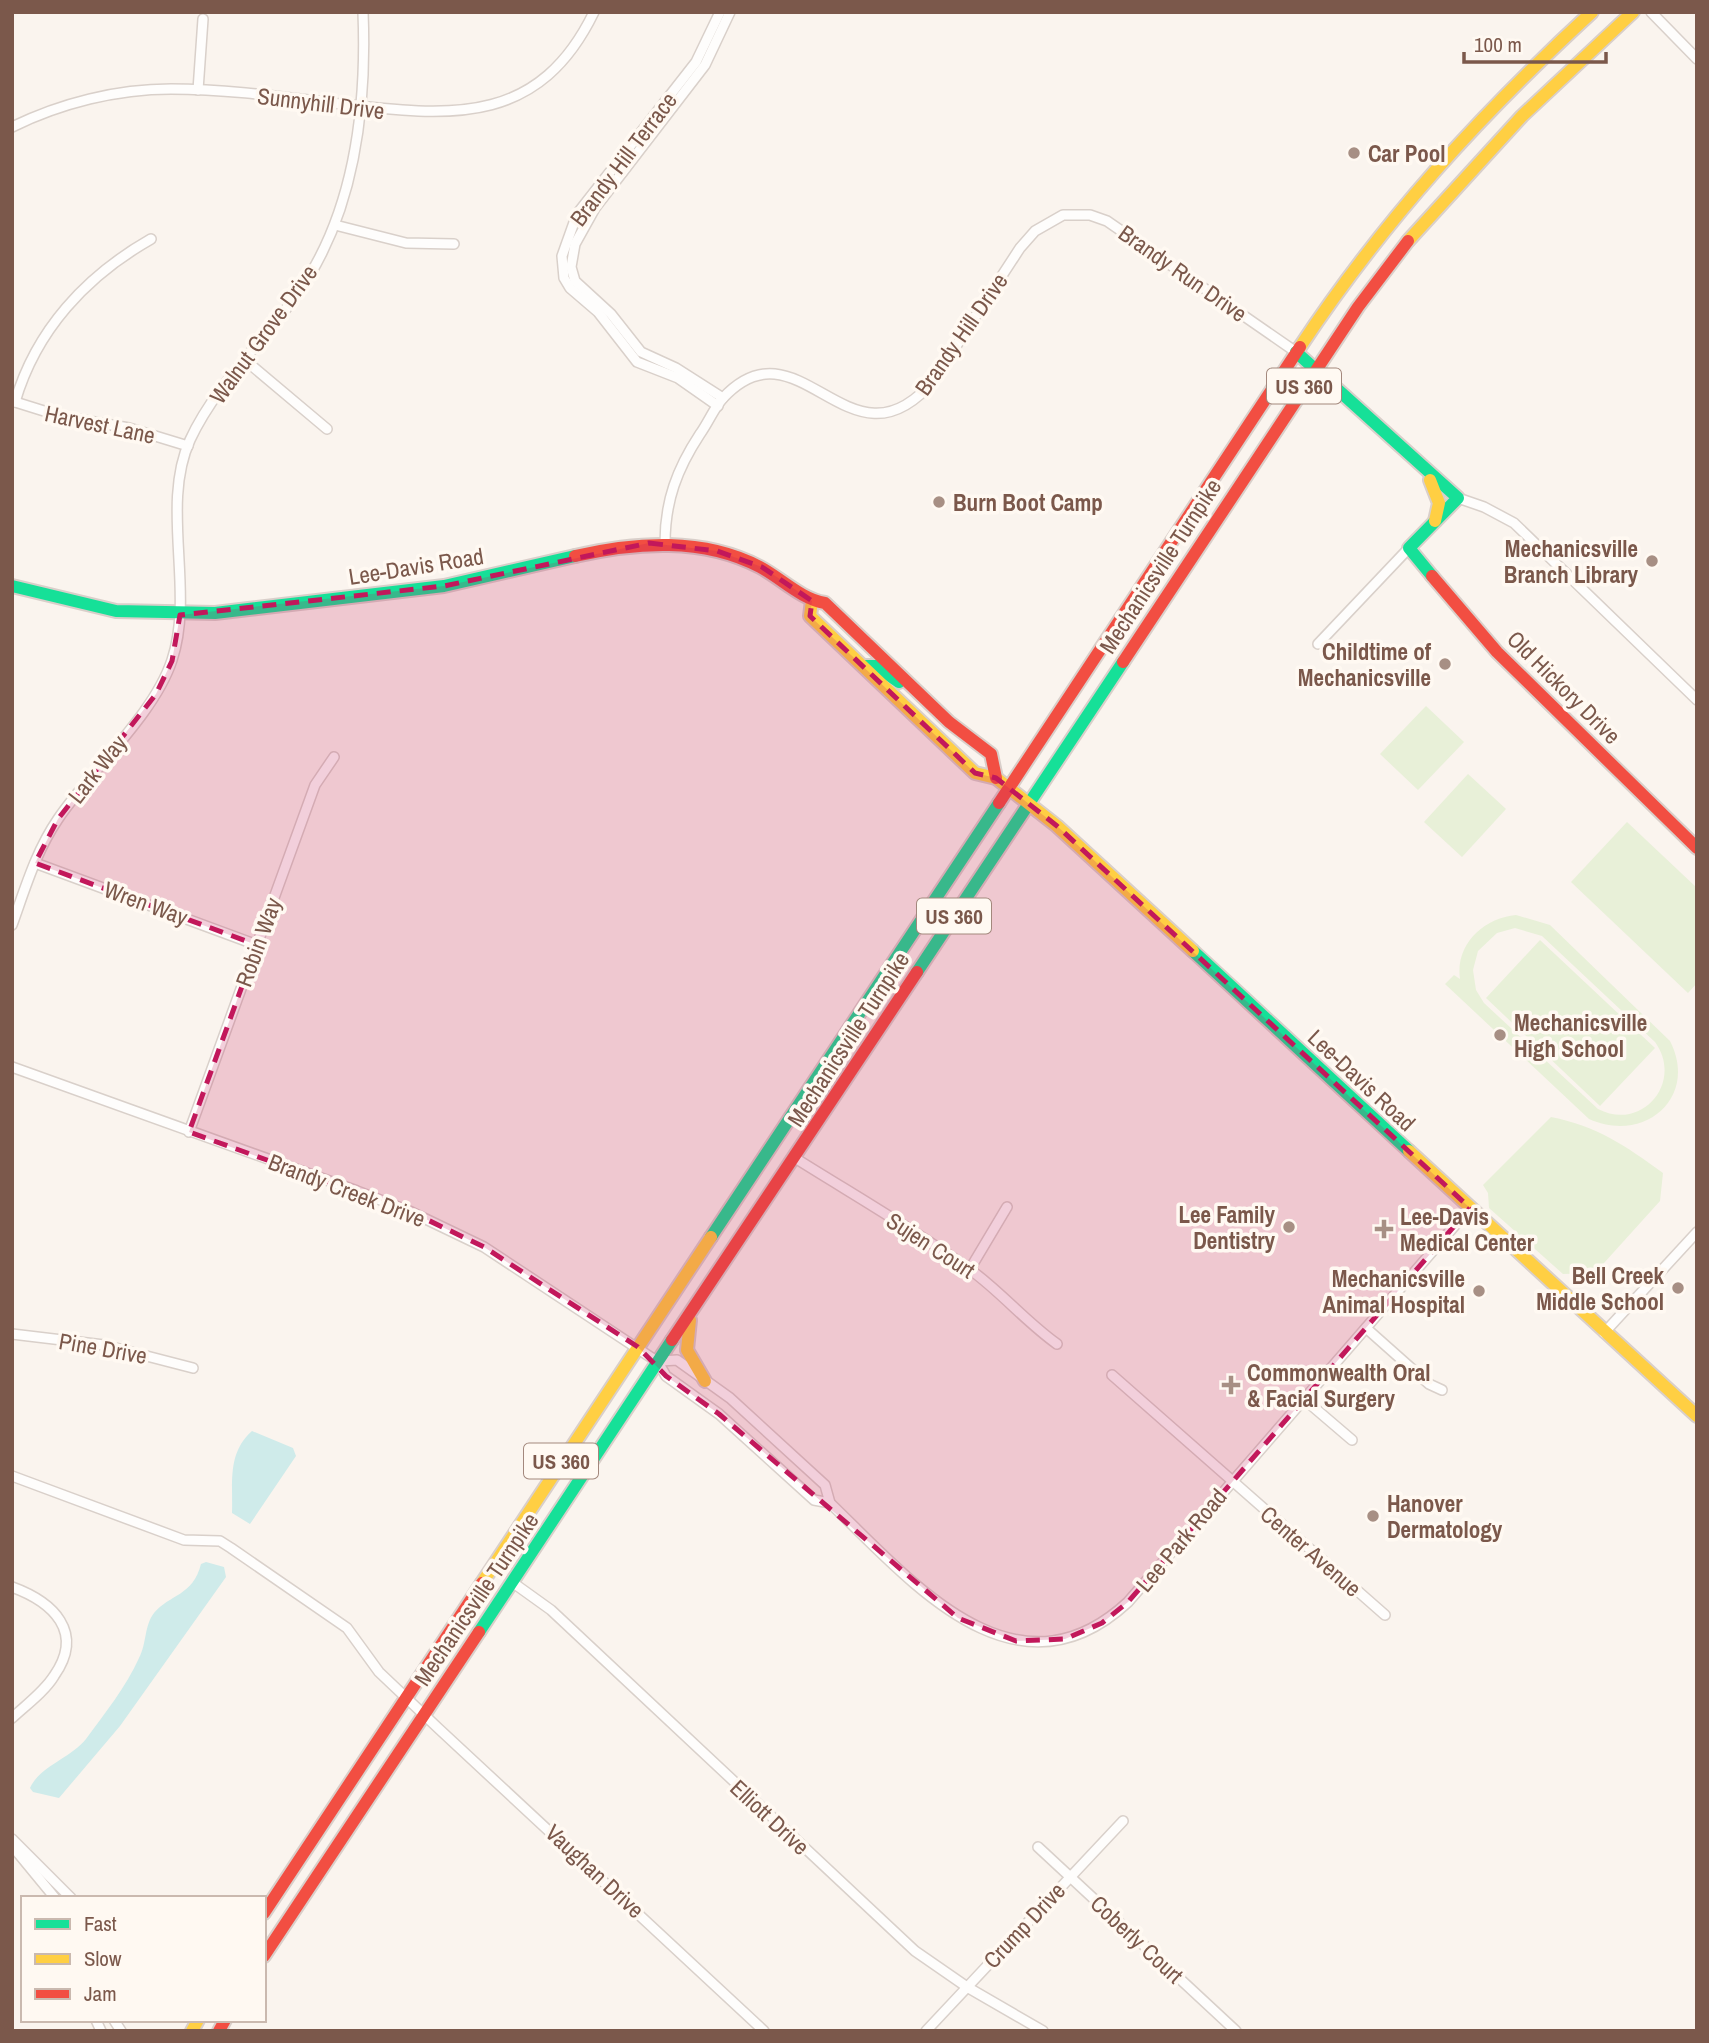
<svg xmlns="http://www.w3.org/2000/svg" width="1709" height="2043" font-family="'Archivo Narrow',sans-serif">
	<style>
		.green { fill: #e8f0d8; fill-rule: evenodd }
		.water { fill: #cfebea }
		.lines { fill: none; stroke-linecap: round; stroke-linejoin: round }
		.street-casing { stroke: #d9d0ca; stroke-width: 12 }
		.fast-casing { stroke: #d9cfca; stroke-width: 16 }
		.slow-casing { stroke: #d9cfca; stroke-width: 16 }
		.jam-casing { stroke: #d9cfca; stroke-width: 16 }
		.street { stroke: #fefdfc; stroke-width: 9 }
		.fast { stroke: #16e098; stroke-width: 12 }
		.slow { stroke: #ffcf43; stroke-width: 12 }
		.jam { stroke: #f24e42; stroke-width: 12 }
		.marked { fill: #c2185b; fill-opacity: 0.2; stroke: #c2185b; stroke-width: 5; stroke-dasharray: 14 9; stroke-linejoin: round }
		.poi-dot { fill: #a78f84; stroke: #fff9f2; stroke-width: 2.5 }
		.labels { text-anchor: middle; dominant-baseline: central; stroke-width: 7; stroke-linejoin: round; paint-order: stroke }
		.shield { fill: #fff9f2; stroke: #a3887d; stroke-width: 2 }
		.shield-label { font-size: 21px; font-weight: bold; fill: #7b584b }
		.street-label { font-size: 23px; fill: #7b584b; stroke: #fff9f2 }
		.poi-label { font-size: 23px; font-weight: bold; fill: #7b584b; stroke: #fff9f2; text-anchor: start }
	</style>
	<rect width="100%" height="100%" fill="#faf4ee"/>
	<g class="green">
		<polygon points="1426,706 1464,742 1418,790 1380,754"/>
		<polygon points="1468,774 1506,809 1462,857 1424,822"/>
		<polygon points="1627,822 1697,888 1697,983 1688,993 1571,882"/>
		<path d="M1516 915 1550 925 1670 1041C1699 1098 1644 1144 1589 1119L1445 984 1454 975 1460 979C1455 944 1484 918 1516 915ZM1515 928 1542 936 1655 1042C1684 1082 1642 1132 1598 1109L1484 1003 1476 990 1473 970 1478 951 1497 933Z"/>
		<polygon points="1540,940 1655,1048 1600,1106 1486,998"/>
		<path d="M1551 1117C1597 1126 1626 1146 1663 1173L1660 1201 1595 1273 1563 1274 1489 1208 1488 1193 1483 1185Z"/>
	</g>
	<g class="water">
		<path d="M252 1431 293 1448 296 1456 250 1524 232 1513C233 1483 227 1453 252 1431Z"/>
		<path d="M206 1562 224 1567 226 1577 120 1726 59 1798 33 1792 30 1788C40 1766 71 1758 86 1739 105 1713 126 1687 139 1658 147 1643 144 1626 154 1613 170 1594 193 1596 201 1564Z"/>
	</g>
	<g class="lines">
		<defs>
			<g id="street">
				<polyline points="1651,12 1697,59"/>
				<polyline points="198,90 203,19"/>
				<path d="M12 127C61 103 117 89 171 89 230 89 291 98 350 105 456 117 540 123 594 12"/>
				<polyline points="335,225 406,243 454,244"/>
				<polyline points="245,360 327,429"/>
				<polyline points="723,398 676,368 641,352 611,314 575,281 571,267 575,244 595,208 705,65 730,12"/>
				<polyline points="12,401 60,416 129,428 188,446"/>
				<path d="M15 402C36 330 86 276 151 239"/>
				<polyline points="718,406 678,378 637,362 598,312 570,288 564,278 562,256 577,214 696,62 720,12"/>
				<polyline points="1458,498 1484,507 1514,523 1697,700"/>
				<path d="M665 543C665 501 677 469 700 434 708 423 714 408 723 398 800 315 850 480 934 380L1020 248 1035 231 1063 215H1090L1107 221 1296 352"/>
				<polyline points="1318,644 1409,548"/>
				<polyline points="35,863 257,945"/>
				<path d="M12 925C25 889 36 851 58 819 91 770 154 715 172 660 195 591 160 506 190 440 214 388 259 345 293 300 354 219 367 111 363 12"/>
				<path d="M12 1067 357 1191 409 1211 484 1247 658 1362 666 1376 719 1414 814 1500 830 1503C910 1580 1015 1707 1128 1602L1470 1208"/>
				<polyline points="189,1132 315,785 334,757"/>
				<path d="M795 1158C854 1195 915 1230 972 1271 1002 1293 1026 1322 1057 1344"/>
				<polyline points="970,1269 1007,1207"/>
				<polyline points="1366,1328 1429,1384 1442,1390"/>
				<polyline points="1604,1333 1697,1232"/>
				<polyline points="12,1334 104,1345 193,1368"/>
				<polyline points="661,1361 677,1360 730,1398 825,1485 830,1503"/>
				<polyline points="1112,1375 1385,1615"/>
				<polyline points="1304,1399 1352,1440"/>
				<polyline points="12,1476 184,1540 220,1541 231,1548 347,1628 379,1672 438,1728 764,2031"/>
				<polyline points="512,1582 551,1610 915,1951 967,1987 1043,2031"/>
				<path d="M12 1587C53 1602 85 1632 54 1676 44 1692 26 1705 12 1718"/>
				<polyline points="12,1839 71,1898"/>
				<polyline points="13,1847 55,1898"/>
				<polyline points="1038,1847 1236,2031"/>
				<polyline points="96,2020 101,2031"/>
				<polyline points="114,2020 121,2031"/>
				<polyline points="926,2031 1123,1821"/>
			</g>
			<g id="fast">
				<polyline points="1296,352 1458,498 1409,548 1432,576"/>
				<polyline points="12,586 116,611 215,613 444,586 575,556"/>
				<polyline points="863,666 876,666 899,682"/>
				<polyline points="1193,951 1409,1151"/>
				<polyline points="917,972 1123,662"/>
				<polyline points="711,1237 999,803"/>
				<polyline points="479,1632 672,1340"/>
			</g>
			<g id="slow">
				<polyline points="1408,241 1522,116 1633,12"/>
				<path d="M1300 347C1384 220 1480 115 1592 12"/>
				<polyline points="1430,480 1439,503 1435,521"/>
				<polyline points="812,601 810,616 975,773 996,778 1057,826 1193,951"/>
				<polyline points="1409,1151 1697,1416"/>
				<polyline points="690,1320 687,1350 705,1381"/>
				<polyline points="482,1583 711,1237"/>
				<polyline points="192,2031 198,2020"/>
			</g>
			<g id="jam">
				<path d="M575 556C636 542 703 537 760 567 781 578 801 599 825 603L949 722 991 754 996 778"/>
				<polyline points="1432,576 1497,652 1697,848"/>
				<polyline points="1123,662 1358,307 1408,241"/>
				<polyline points="999,803 1300,347"/>
				<polyline points="672,1340 917,972"/>
				<polyline points="264,1913 482,1583"/>
				<polyline points="264,1956 479,1632"/>
				<polyline points="219,2031 225,2020"/>
			</g>
		</defs>
		<use href="#street" class="street-casing"/>
		<use href="#fast" class="fast-casing"/>
		<use href="#slow" class="slow-casing"/>
		<use href="#jam" class="jam-casing"/>
		<use href="#street" class="street"/>
		<use href="#fast" class="fast"/>
		<use href="#slow" class="slow"/>
		<use href="#jam" class="jam"/>
	</g>
	<path class="marked" d="M649 543 717 551 762 567 812 601 810 616 975 773 996 778 1057 826 1470 1208 1128 1602 1102 1623 1065 1639 1016 1641 958 1618 719 1414 666 1376 638 1347 484 1247 409 1211 189 1132 257 945 35 863 58 819 156 694 172 661 180 615 444 586Z"/>
	<g class="poi-dot">
		<circle cx="1354" cy="153" r="7"/>
		<circle cx="939" cy="502" r="7"/>
		<circle cx="1652" cy="561" r="7"/>
		<circle cx="1445" cy="664" r="7"/>
		<circle cx="1500" cy="1035" r="7"/>
		<circle cx="1289" cy="1227" r="7"/>
		<path d="M1380.5 1218.5h7v7h7v7h-7v7h-7v-7h-7v-7h7z"/>
		<circle cx="1678" cy="1288" r="7"/>
		<circle cx="1479" cy="1291" r="7"/>
		<path d="M1227.5 1374.5h7v7h7v7h-7v7h-7v-7h-7v-7h7z"/>
		<circle cx="1373" cy="1516" r="7"/>
	</g>
	<g class="labels">
		<g class="shield">
			<rect x="1267" y="368.5" width="74" height="35" rx="5"/>
			<rect x="917" y="898.5" width="74" height="35" rx="5"/>
			<rect x="524" y="1443.5" width="74" height="35" rx="5"/>
		</g>
		<g class="shield-label">
			<text x="1304" y="386">US 360</text>
			<text x="954" y="916">US 360</text>
			<text x="561" y="1461">US 360</text>
		</g>
		<g class="street-label">
			<text transform="translate(321 103) rotate(7)">Sunnyhill Drive</text>
			<text transform="translate(623 159) rotate(-53)">Brandy Hill Terrace</text>
			<text transform="translate(1183 273) rotate(35)">Brandy Run Drive</text>
			<text transform="translate(263 334) rotate(-54)">Walnut Grove Drive</text>
			<text transform="translate(961 334) rotate(-55)">Brandy Hill Drive</text>
			<text transform="translate(100 424) rotate(12)">Harvest Lane</text>
			<text transform="translate(416 566) rotate(-9)">Lee-Davis Road</text>
			<text transform="translate(1160 566) rotate(-57)">Mechanicsville Turnpike</text>
			<text transform="translate(1564 687) rotate(45)">Old Hickory Drive</text>
			<text transform="translate(97 769) rotate(-52)">Lark Way</text>
			<text transform="translate(146 903) rotate(20)">Wren Way</text>
			<text transform="translate(258 942) rotate(-70)">Robin Way</text>
			<text transform="translate(848 1039) rotate(-57)">Mechanicsville Turnpike</text>
			<text transform="translate(1362 1080) rotate(43)">Lee-Davis Road</text>
			<text transform="translate(347 1190) rotate(21)">Brandy Creek Drive</text>
			<text transform="translate(931 1245) rotate(33)">Sujen Court</text>
			<text transform="translate(103 1348) rotate(10)">Pine Drive</text>
			<text transform="translate(1181 1540) rotate(-50)">Lee Park Road</text>
			<text transform="translate(1311 1551) rotate(41)">Center Avenue</text>
			<text transform="translate(476 1599) rotate(-56)">Mechanicsville Turnpike</text>
			<text transform="translate(770 1817) rotate(43)">Elliott Drive</text>
			<text transform="translate(595 1871) rotate(43)">Vaughan Drive</text>
			<text transform="translate(1024 1925) rotate(-47)">Crump Drive</text>
			<text transform="translate(1137 1939) rotate(43)">Coberly Court</text>
		</g>
		<g class="poi-label">
			<text x="1368" y="153">Car Pool</text>
			<text x="953" y="502">Burn Boot Camp</text>
			<text x="1638" y="548" text-anchor="end">Mechanicsville<tspan x="1638" dy="26">Branch Library</tspan></text>
			<text x="1431" y="651" text-anchor="end">Childtime of<tspan x="1431" dy="26">Mechanicsville</tspan></text>
			<text x="1514" y="1022">Mechanicsville<tspan x="1514" dy="26">High School</tspan></text>
			<text x="1275" y="1214" text-anchor="end">Lee Family<tspan x="1275" dy="26">Dentistry</tspan></text>
			<text x="1400" y="1216">Lee-Davis<tspan x="1400" dy="26">Medical Center</tspan></text>
			<text x="1664" y="1275" text-anchor="end">Bell Creek<tspan x="1664" dy="26">Middle School</tspan></text>
			<text x="1465" y="1278" text-anchor="end">Mechanicsville<tspan x="1465" dy="26">Animal Hospital</tspan></text>
			<text x="1247" y="1372">Commonwealth Oral<tspan x="1247" dy="26">&amp; Facial Surgery</tspan></text>
			<text x="1387" y="1503">Hanover<tspan x="1387" dy="26">Dermatology</tspan></text>
		</g>
	</g>
	<rect width="1709" height="2043" fill="none" stroke="#7b584b" stroke-width="28"/>
	<rect x="21" y="1896" width="245" height="126" fill="#fff9f2" stroke="#cab9af" stroke-width="2"/>
	<rect x="35" y="1919" width="35" height="10" fill="#16e098" stroke="#cab9af" stroke-width="2"/>
	<text x="84" y="1931" font-size="21" fill="#7b584b">Fast</text>
	<rect x="35" y="1954" width="35" height="10" fill="#ffcf43" stroke="#cab9af" stroke-width="2"/>
	<text x="84" y="1966" font-size="21" fill="#7b584b">Slow</text>
	<rect x="35" y="1989" width="35" height="10" fill="#f24e42" stroke="#cab9af" stroke-width="2"/>
	<text x="84" y="2001" font-size="21" fill="#7b584b">Jam</text>
	<path d="M1464 52v10h142v-10" fill="none" stroke="#7b584b" stroke-width="3.5"/>
	<text x="1474" y="52" font-size="21" fill="#7b584b" stroke="#fff9f2" stroke-width="5" paint-order="stroke">100 m</text>
</svg>
